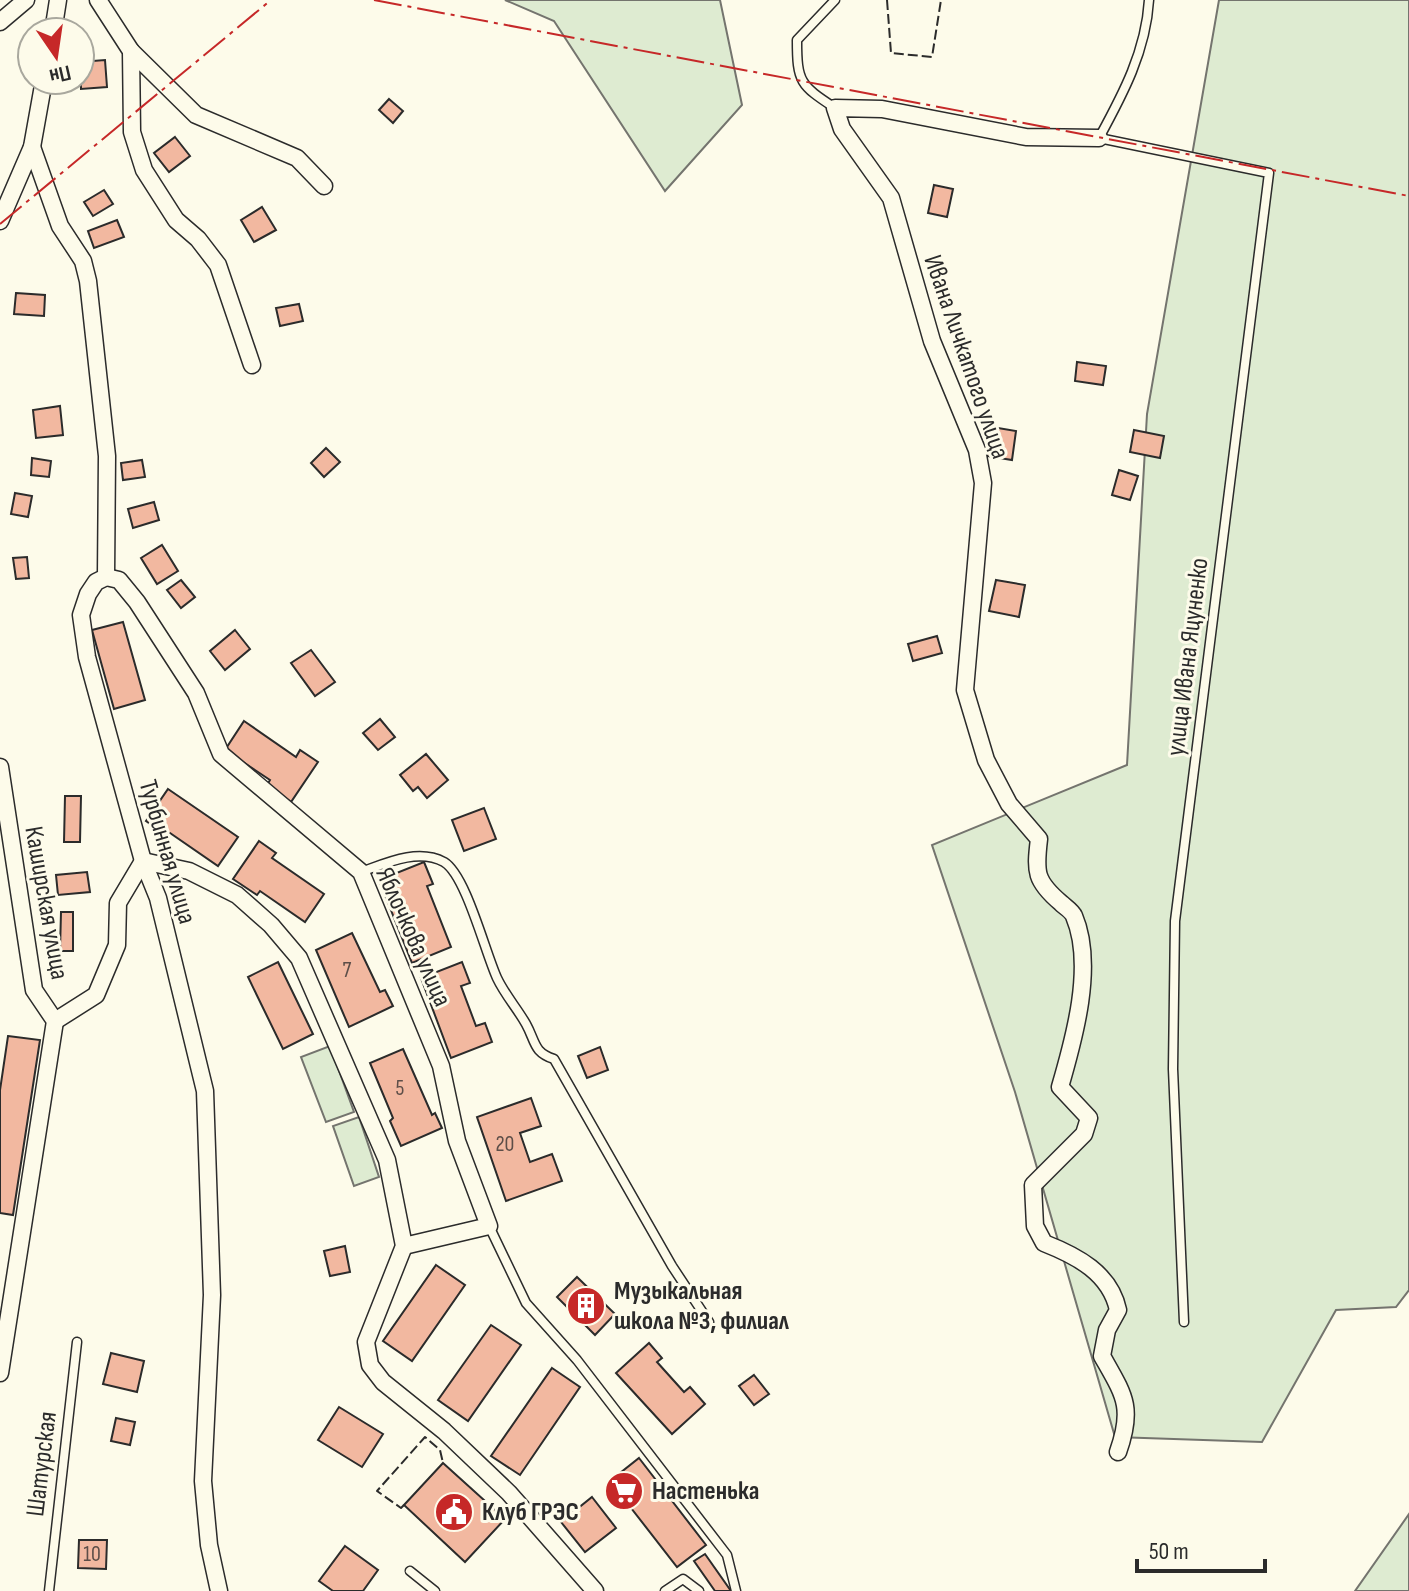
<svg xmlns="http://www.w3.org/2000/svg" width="1409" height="1591" font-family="'Sofia Sans Condensed',sans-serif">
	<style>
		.green { fill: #deebd1; stroke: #74746e; stroke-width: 2 }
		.building { fill: #f2b8a0; stroke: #2b2b2b; stroke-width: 2 }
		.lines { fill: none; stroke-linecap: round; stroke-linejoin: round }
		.lane-casing { stroke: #2b2b2b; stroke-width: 11 }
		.street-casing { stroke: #2b2b2b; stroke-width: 19 }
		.lane { stroke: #fdfbea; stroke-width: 8 }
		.street { stroke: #fdfbea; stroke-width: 16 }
		.fence { stroke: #2b2b2b; stroke-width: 2; stroke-dasharray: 10 4; stroke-linecap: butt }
		.power { stroke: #c62828; stroke-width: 2; stroke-dasharray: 28 6 4 6; stroke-linecap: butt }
		.labels { text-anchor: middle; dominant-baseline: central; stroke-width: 6; stroke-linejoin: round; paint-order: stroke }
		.number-label { font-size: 22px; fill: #5d4e48 }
		.street-label { font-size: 26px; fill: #2b2b2b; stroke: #fdfbea }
		.poi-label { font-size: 26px; font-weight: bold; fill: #2b2b2b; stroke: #fdfbea; text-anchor: start }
	</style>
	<rect width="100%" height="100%" fill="#fdfbea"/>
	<g class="green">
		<polygon points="505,0 720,0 742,105 665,191 554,21"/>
		<polygon points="1219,0 1409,0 1409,1290 1396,1307 1336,1310 1262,1442 1115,1437 1015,1092 932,845 1127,765 1147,414"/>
		<polygon points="330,1046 354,1112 326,1122 301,1057"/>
		<polygon points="359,1117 379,1177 354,1186 333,1126"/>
		<polygon points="1409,1514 1409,1591 1355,1591"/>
	</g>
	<g class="building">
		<polygon points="105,60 107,87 81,89 80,62"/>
		<polygon points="389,99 403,111 393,123 379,110"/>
		<polygon points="175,137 190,156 169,172 154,153"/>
		<polygon points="934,185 953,189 947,217 928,213"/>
		<polygon points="104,190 113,204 93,216 84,202"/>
		<polygon points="262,207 276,230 254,242 241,220"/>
		<polygon points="117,220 124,237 94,248 88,231"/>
		<polygon points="16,293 45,295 44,316 14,314"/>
		<polygon points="299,304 303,321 280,326 276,308"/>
		<polygon points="1077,362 1106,366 1103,385 1075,381"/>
		<polygon points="60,406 63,435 36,438 33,410"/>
		<polygon points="992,427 1016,431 1012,460 987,456"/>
		<polygon points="1134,430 1164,436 1160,458 1130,452"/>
		<polygon points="326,448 340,462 324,477 311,463"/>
		<polygon points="32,458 51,461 49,477 31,475"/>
		<polygon points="142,460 145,477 123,480 121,463"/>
		<polygon points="1119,470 1138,476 1130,500 1112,495"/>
		<polygon points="15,493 32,496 28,517 11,514"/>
		<polygon points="154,502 159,520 133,528 128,509"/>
		<polygon points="162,545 178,571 157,584 141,558"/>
		<polygon points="27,557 29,578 16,579 13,558"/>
		<polygon points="181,580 195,597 181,608 167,590"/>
		<polygon points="996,580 1025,585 1019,617 989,611"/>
		<polygon points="123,622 145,700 114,709 92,630"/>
		<polygon points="235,630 250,649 225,670 210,651"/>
		<polygon points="937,636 942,653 913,661 908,644"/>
		<polygon points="311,650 335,682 315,696 291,663"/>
		<polygon points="380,719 395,737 378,750 363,733"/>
		<polygon points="244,721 296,757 300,750 318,762 291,802 267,785 270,780 225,750"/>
		<polygon points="426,754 448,780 427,798 418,787 413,791 400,775"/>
		<polygon points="168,789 238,837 218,866 170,833 167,836 146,821"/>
		<polygon points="65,796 81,796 80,842 64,842"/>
		<polygon points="484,808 496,839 464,851 452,820"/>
		<polygon points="259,841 276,853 272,858 324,894 305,922 260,891 257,895 233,879"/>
		<polygon points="424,862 433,884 427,886 451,947 412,963 379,880"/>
		<polygon points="87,872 90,892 58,895 56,875"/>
		<polygon points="61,912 73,912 73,951 60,951"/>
		<polygon points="352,933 380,992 385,990 393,1006 349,1027 316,950"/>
		<polygon points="278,962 313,1034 283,1049 248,977"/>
		<polygon points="462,962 470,983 461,986 476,1026 485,1023 492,1042 451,1058 421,978"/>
		<polygon points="8,1036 40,1040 13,1215 0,1213 0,1090"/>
		<polygon points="600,1047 608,1070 587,1078 578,1056"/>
		<polygon points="403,1049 432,1115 435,1113 442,1128 401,1146 390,1121 393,1118 370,1063"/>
		<polygon points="531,1098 541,1126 520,1133 530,1162 552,1154 562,1181 506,1201 477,1117"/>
		<polygon points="345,1246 350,1272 330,1276 324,1251"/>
		<polygon points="436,1265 465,1285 412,1361 383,1341"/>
		<polygon points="577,1277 615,1314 595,1335 557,1297"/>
		<polygon points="491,1325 521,1345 468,1421 438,1400"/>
		<polygon points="649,1343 662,1358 657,1362 684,1392 690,1387 705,1404 672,1434 616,1373"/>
		<polygon points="111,1353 144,1361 137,1392 103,1384"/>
		<polygon points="552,1368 580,1387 520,1475 491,1456"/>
		<polygon points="754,1375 769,1394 754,1405 739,1386"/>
		<polygon points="339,1407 383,1434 362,1467 318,1440"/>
		<polygon points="116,1418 135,1422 130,1445 111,1441"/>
		<polygon points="639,1458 706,1545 677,1567 610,1481"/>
		<polygon points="443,1463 505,1519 465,1562 404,1505"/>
		<polygon points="592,1497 616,1528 585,1552 561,1522"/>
		<polygon points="79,1540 107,1540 106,1569 78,1568"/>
		<polygon points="345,1546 378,1570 363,1591 333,1591 319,1581"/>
		<polygon points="705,1554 731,1591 715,1591 694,1561"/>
	</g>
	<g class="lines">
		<defs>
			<g id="lane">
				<path d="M835 0 797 40C797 82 800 85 835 108"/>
				<path d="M1149 0C1146 51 1123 94 1099 138L1269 173 1175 921 1173 1069 1184 1322"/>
				<path d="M361 872C386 863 418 848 444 862 466 875 485 952 497 978 505 995 517 1008 526 1024 536 1042 533 1052 554 1059L672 1266 709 1322"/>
				<polyline points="489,1226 526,1303 577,1360 727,1555 736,1591"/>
				<polyline points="410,1571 435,1591"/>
				<polyline points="49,1591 77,1342"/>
				<polyline points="665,1591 683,1579 699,1591"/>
			</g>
			<g id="street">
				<polyline points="98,0 131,51 132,132 144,170 176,220 198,239 218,265 252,365"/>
				<polyline points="0,22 26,0"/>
				<polyline points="53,32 58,0"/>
				<polyline points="131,51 196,115 297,158 324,186"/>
				<path d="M1099 138 1026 137 882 109 835 108 842 129 891 198 932 341 977 450 983 483 965 690 986 760 1009 804 1039 839C1035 872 1035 881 1061 903 1065 907 1072 911 1074 916 1095 965 1074 1039 1060 1087L1089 1118 1084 1134 1033 1185 1035 1226 1044 1243C1077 1256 1110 1273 1118 1310L1107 1330 1102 1356C1124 1395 1134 1407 1118 1452"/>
				<polyline points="32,147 60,226 83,261 88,281 107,456 106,577 96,582 88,594 81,615 87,657 143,861 158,898 205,1091 212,1295 203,1481 209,1545 219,1591"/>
				<polyline points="0,221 32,147 44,80"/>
				<polyline points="106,577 119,580 137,602 196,693 221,754 361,872 441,1066 457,1141 489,1226 404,1246"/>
				<polyline points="0,767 34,990 55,1021 0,1373"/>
				<polyline points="143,861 189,871 237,895 271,925 299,958 387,1160 404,1246 366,1342 370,1365 383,1382 444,1431 509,1493 595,1591"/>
				<polyline points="55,1021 96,995 117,945 118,903 143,861"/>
			</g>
		</defs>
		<use href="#lane" class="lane-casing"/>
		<use href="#street" class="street-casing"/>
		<use href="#lane" class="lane"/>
		<use href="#street" class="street"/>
		<g class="fence">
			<polyline points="887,0 891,53 932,57 941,0"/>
			<polyline points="404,1505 401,1508 377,1491 425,1437 440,1450 443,1463"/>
		</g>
		<g class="power">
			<polyline points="374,0 1409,196"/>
			<polyline points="0,224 271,0"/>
		</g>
	</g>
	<defs>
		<symbol id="building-disc" viewBox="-11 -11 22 22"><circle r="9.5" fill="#c62828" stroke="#fdfbea"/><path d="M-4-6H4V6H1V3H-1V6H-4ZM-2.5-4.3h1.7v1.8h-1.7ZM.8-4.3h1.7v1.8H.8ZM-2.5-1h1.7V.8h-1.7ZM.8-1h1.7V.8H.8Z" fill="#fff"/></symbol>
		<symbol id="supermarket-disc" viewBox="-11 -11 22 22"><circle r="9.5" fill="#c62828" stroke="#fdfbea"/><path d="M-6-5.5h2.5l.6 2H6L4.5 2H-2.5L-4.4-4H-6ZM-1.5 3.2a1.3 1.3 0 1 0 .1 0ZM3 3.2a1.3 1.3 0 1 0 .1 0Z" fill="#fff"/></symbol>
		<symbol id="civic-disc" viewBox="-11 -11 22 22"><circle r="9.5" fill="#c62828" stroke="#fdfbea"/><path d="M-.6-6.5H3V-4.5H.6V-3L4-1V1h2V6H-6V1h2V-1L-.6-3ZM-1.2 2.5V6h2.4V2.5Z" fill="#fff"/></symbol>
	</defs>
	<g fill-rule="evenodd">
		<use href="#building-disc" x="564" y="1284" width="44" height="44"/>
		<use href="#supermarket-disc" x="602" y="1469" width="44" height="44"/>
		<use href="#civic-disc" x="432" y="1490" width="44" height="44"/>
	</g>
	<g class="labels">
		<g class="number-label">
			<text x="347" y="970">7</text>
			<text x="400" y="1088">5</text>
			<text x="505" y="1144">20</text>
			<text x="92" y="1554">10</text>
		</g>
		<g class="street-label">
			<text transform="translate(966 357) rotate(71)">Ивана Личкатого улица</text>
			<text transform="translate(1188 657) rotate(-83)">улица Ивана Яцуненко</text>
			<text transform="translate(167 852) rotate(74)">Турбинная улица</text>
			<text transform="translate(46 903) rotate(80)">Каширская улица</text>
			<text transform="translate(413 937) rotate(66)">Яблочкова улица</text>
			<text transform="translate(42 1464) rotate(-83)">Шатурская</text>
		</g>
		<g class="poi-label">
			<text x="614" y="1291">Музыкальная<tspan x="614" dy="30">школа №3, филиал</tspan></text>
			<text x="652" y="1491">Настенька</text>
			<text x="482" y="1512">Клуб ГРЭС</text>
		</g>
	</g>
	<g transform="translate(56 56) rotate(167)"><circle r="38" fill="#fdfbea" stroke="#a9a89e" stroke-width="2"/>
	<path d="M0-6L14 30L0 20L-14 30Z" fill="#c62828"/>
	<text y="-12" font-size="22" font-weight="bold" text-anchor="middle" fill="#2b2b2b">Пн</text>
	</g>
	<path d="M1137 1559v12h128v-12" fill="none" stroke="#2b2b2b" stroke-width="4"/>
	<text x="1149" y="1559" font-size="24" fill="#2b2b2b" stroke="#fdfbea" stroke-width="6" paint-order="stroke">50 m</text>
</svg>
